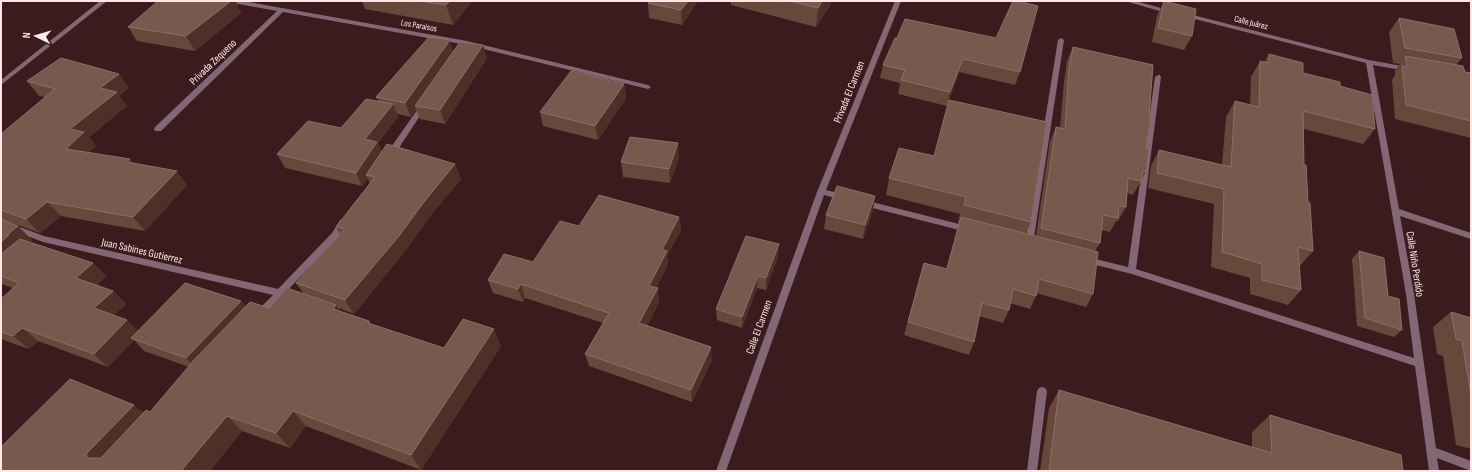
<svg xmlns="http://www.w3.org/2000/svg" width="1472" height="472" font-family="'Sofia Sans Condensed',sans-serif">
	<style>
		.lines { fill: none; stroke-linecap: round; stroke-linejoin: round }
		.minor { fill: #836775; fill-rule: evenodd }
		.wall { fill: #67483b }
		.shaded-wall { fill: #4f2f28 }
		.building { fill: #77594d; stroke: #8c6f66 }
		.labels { text-anchor: middle; dominant-baseline: central; stroke-width: 3; stroke-linejoin: round; paint-order: stroke }
		.far-street-label { font-size: 9px; fill: #fde7e7; stroke: #3b1b1e }
		.street-label { font-size: 11px; fill: #fde7e7; stroke: #3b1b1e }
	</style>
	<rect width="100%" height="100%" fill="#3b1b1e"/>
	<g class="lines">
		<g class="minor">
			<polygon points="100,1 107,1 1,85 1,80"/>
			<polygon points="230,1 243,1 467,41 648,85 651,87 648,89 467,45 283,12 161,131 155,131 154,129 155,127 277,11 233,3"/>
			<polygon points="895,1 901,1 826,190 846,195 847,197 843,200 824,195 726,471 716,471 817,192"/>
			<polygon points="1125,1 1135,1 1172,11 1173,12 1170,14"/>
			<polygon points="1185,13 1369,60 1407,67 1410,69 1407,71 1373,65 1399,209 1471,233 1471,239 1400,216 1414,294 1436,448 1471,461 1471,471 1437,458 1439,471 1429,471 1415,366 1132,274 1084,262 1083,260 1084,258 1087,257 1128,267 1155,77 1158,75 1160,75 1161,77 1136,269 1414,358 1406,294 1366,63 1183,16 1182,15"/>
			<polygon points="1061,38 1064,40 1033,244 1032,246 1026,246 1025,244 1058,40"/>
			<polygon points="422,103 426,103 427,105 393,157 387,157 386,155 387,153"/>
			<polygon points="864,200 967,226 971,229 967,232 861,205 860,203"/>
			<polygon points="343,219 347,222 338,237 286,292 287,294 286,296 281,297 263,317 260,318 257,317 256,314 257,311 273,295 43,242 1,226 1,220 44,236 278,289 332,233 340,220"/>
			<polygon points="1042,387 1045,388 1047,391 1037,471 1027,471 1037,391 1039,388"/>
		</g>
	</g>
	<g class="wall">
		<polygon points="158,1 236,1 238,6 237,6 241,13 195,51 137,41 128,27"/>
		<polygon points="362,1 472,1 453,25 365,9"/>
		<polygon points="698,1 682,25 649,18 648,3"/>
		<polygon points="731,1 831,1 831,4 816,27 731,5"/>
		<polygon points="1164,1 1192,36 1184,50 1152,42 1157,16"/>
		<polygon points="1399,18 1462,58 1456,65 1465,72 1471,73 1471,138 1395,119 1392,80 1395,75 1395,70 1400,64 1393,63 1389,32"/>
		<polygon points="895,38 1020,72 1015,85 959,72 947,106 898,94 900,83 880,78 883,65"/>
		<polygon points="1073,47 1146,149 1146,172 1133,195 1127,193 1126,207 1118,221 1116,221 1110,232 1101,230 1100,243 1095,251 1093,294 1086,307 1036,293 1036,296 1030,309 1010,303 1009,310 1003,323 979,316 974,342 969,355 904,335 924,263 946,269 959,223 958,222 960,214 886,195 889,178 899,148 1031,222 1026,233 1036,236 1050,141 1056,127 1060,128 1064,82 1067,61"/>
		<polygon points="453,51 487,58 445,124 420,119 416,109 411,117 397,114 398,117 378,143 382,152 455,164 461,179 430,216 406,250 354,314 339,308 340,311 369,321 371,324 444,348 501,346 421,470 306,426 290,448 242,431 210,471 134,405 143,414 150,412 189,367 144,351 134,340 108,367 38,341 29,349 1,339 1,299 13,288 1,284 1,219 32,240 29,242 93,263 106,276 97,285 113,291 126,304 114,315 138,331 241,301 246,307 269,308 303,293 296,283 340,234 336,227 370,183 368,179 362,186 285,168 277,154 341,128 378,101 376,97"/>
		<polygon points="1269,54 1303,73 1340,86 1375,129 1363,144 1304,129 1304,165 1308,202 1313,251 1300,266 1299,266 1301,290 1288,305 1250,294 1250,278 1211,267 1214,204 1148,188 1151,166 1159,150 1222,165 1226,117 1235,101 1250,105 1251,77 1260,61 1264,62"/>
		<polygon points="119,74 129,88 119,96 127,106 89,137 96,146 89,152 133,163 187,185 145,231 61,216 40,233 1,219 1,134 45,97 39,96 27,81"/>
		<polygon points="624,84 626,98 598,140 543,126 540,112"/>
		<polygon points="679,158 670,183 623,177 621,162"/>
		<polygon points="875,196 873,210 863,239 824,229 826,215"/>
		<polygon points="679,217 681,230 667,256 668,264 656,288 659,302 647,326 712,360 692,402 589,366 585,354 603,323 525,298 523,302 493,293 488,280 533,262 579,226"/>
		<polygon points="1359,251 1402,330 1394,337 1357,326 1352,259"/>
		<polygon points="778,256 766,290 757,288 742,328 717,320 716,309"/>
		<polygon points="1451,312 1471,318 1471,449 1456,445 1443,356 1437,354 1433,327"/>
		<polygon points="1059,390 1252,447 1252,432 1270,415 1403,471 1040,471 1049,408"/>
	</g>
	<g class="shaded-wall">
		<polygon points="225,1 236,1 238,6 237,6 241,13 195,51 186,36"/>
		<polygon points="450,1 472,1 453,25 446,5"/>
		<polygon points="688,1 698,1 682,25 681,10"/>
		<polygon points="822,1 831,1 831,4 816,27 818,8"/>
		<polygon points="450,40 454,54 415,106 416,109 411,117 405,103"/>
		<polygon points="483,45 487,58 445,124 440,110"/>
		<polygon points="963,59 959,72 947,106 950,92"/>
		<polygon points="119,74 129,88 119,96 127,106 89,137 96,146 78,163 66,149 70,129 100,88"/>
		<polygon points="624,84 626,98 598,140 595,126"/>
		<polygon points="393,104 398,117 378,143 384,156 366,175 368,179 362,186 356,173 365,139"/>
		<polygon points="678,143 679,158 670,183 669,169"/>
		<polygon points="130,159 141,173 127,162"/>
		<polygon points="455,164 461,179 430,216 406,250 354,314 345,300 424,202"/>
		<polygon points="177,171 187,185 145,231 133,217"/>
		<polygon points="875,196 873,210 863,239 865,225"/>
		<polygon points="47,202 61,216 40,233 26,219"/>
		<polygon points="679,217 681,230 667,256 668,264 651,299 649,286 662,250"/>
		<polygon points="18,226 32,240 1,267 1,242 7,235"/>
		<polygon points="779,244 778,256 766,290 766,278"/>
		<polygon points="93,263 106,276 90,291 76,278"/>
		<polygon points="758,276 757,288 742,328 742,317"/>
		<polygon points="521,284 525,298 523,302 518,289"/>
		<polygon points="658,288 659,302 641,336 639,323"/>
		<polygon points="113,291 126,304 108,321 94,308"/>
		<polygon points="241,301 252,315 199,371 186,358"/>
		<polygon points="336,305 347,322 333,309"/>
		<polygon points="127,320 141,333 131,338 134,340 108,367 94,354"/>
		<polygon points="22,328 38,341 29,349 13,336"/>
		<polygon points="494,329 501,346 421,470 411,455"/>
		<polygon points="711,347 712,360 692,402 691,390"/>
		<polygon points="134,405 152,421 108,467 88,458 86,456 88,452"/>
		<polygon points="293,411 306,426 290,448 276,433"/>
		<polygon points="227,416 242,431 210,471 181,471"/>
	</g>
	<g class="building">
		<polygon points="158,1 231,1 186,36 128,27"/>
		<polygon points="420,1 450,1 446,5"/>
		<polygon points="649,1 688,1 681,10 648,3"/>
		<polygon points="790,1 822,1 818,8"/>
		<polygon points="1013,1 1018,1 1038,6 1020,72 963,59 950,92 901,80 905,70 883,65 895,38 897,38 905,19 996,38"/>
		<polygon points="1164,1 1196,9 1192,36 1158,28"/>
		<polygon points="1399,18 1454,29 1462,58 1405,48"/>
		<polygon points="429,37 450,40 405,103 376,97"/>
		<polygon points="460,42 483,45 440,110 415,106"/>
		<polygon points="1073,47 1153,65 1149,118 1151,118 1146,149 1149,149 1146,172 1143,171 1141,181 1128,178 1126,207 1119,206 1118,218 1103,215 1100,243 1041,228 1056,127 1065,129 1069,68"/>
		<polygon points="1269,54 1303,63 1303,73 1340,82 1340,86 1372,95 1375,129 1303,111 1304,165 1306,165 1308,202 1310,203 1313,251 1298,247 1301,290 1262,280 1262,264 1222,252 1224,189 1157,173 1159,150 1231,167 1235,101 1259,107 1260,61 1269,63"/>
		<polygon points="1405,56 1463,66 1465,72 1471,73 1471,121 1406,105 1402,66 1407,67"/>
		<polygon points="61,58 119,74 100,88 117,92 70,129 84,132 66,149 130,159 127,162 177,171 133,217 47,202 26,219 1,210 1,134 55,89 27,81"/>
		<polygon points="571,71 624,84 595,126 540,112"/>
		<polygon points="366,99 393,104 365,139 377,142 356,173 277,154 308,121 341,128"/>
		<polygon points="949,100 1047,122 1031,222 964,205 966,197 889,178 899,148 934,156"/>
		<polygon points="630,137 678,143 669,169 621,162"/>
		<polygon points="387,144 455,164 424,202 399,236 345,300 296,283 345,229 336,227 375,177 366,175"/>
		<polygon points="837,186 875,196 865,225 826,215"/>
		<polygon points="599,195 679,217 662,250 667,251 649,286 658,288 639,323 711,347 691,390 585,354 609,313 521,284 518,289 488,280 504,254 533,262 560,221 579,226"/>
		<polygon points="961,217 1098,252 1093,294 1039,279 1036,296 1013,289 1009,310 982,303 974,342 908,322 924,263 947,269"/>
		<polygon points="1,219 18,226 7,235 9,235 1,242"/>
		<polygon points="746,236 779,244 766,278 758,276 742,317 716,309"/>
		<polygon points="20,239 93,263 76,278 113,291 94,308 127,320 94,354 22,328 13,336 1,332 1,299 19,283 1,276 1,254"/>
		<polygon points="1359,251 1384,258 1388,296 1399,299 1402,330 1365,318"/>
		<polygon points="185,283 241,301 186,358 131,338"/>
		<polygon points="287,288 336,305 333,309 369,321 368,323 444,348 463,319 494,329 411,455 293,411 276,433 227,416 181,471 1,471 1,447 70,379 134,405 88,452 86,456 88,458 101,458 146,410 150,412 195,359 250,302 269,308"/>
		<polygon points="1451,312 1471,318 1471,395 1462,341 1456,339"/>
		<polygon points="1059,390 1272,453 1270,415 1401,455 1403,471 1049,471"/>
	</g>
	<g class="labels">
		<g class="far-street-label">
			<text transform="translate(1251 23) rotate(14)">Calle Juárez</text>
			<text transform="translate(419 26) rotate(10)">Los Paraisos</text>
		</g>
		<g class="street-label">
			<text transform="translate(213 62) rotate(-44)">Privada Zequeno</text>
			<text transform="translate(849 92) rotate(-68)">Privada El Carmen</text>
			<text transform="translate(142 251) rotate(13)">Juan Sabines Gutierrez</text>
			<text transform="translate(1415 264) rotate(81)">Calle Niño Perdido</text>
			<text transform="translate(759 327) rotate(-70)">Calle El Carmen</text>
		</g>
	</g>
	<rect width="1472" height="472" fill="none" stroke="#fde7e7" stroke-width="4"/>
	<g transform="translate(36 36) rotate(275)" stroke="#3b1b1e" stroke-width="3" paint-order="stroke">
	<path d="M0-3L7 15L0 10L-7 15Z" fill="#fde7e7"/>
	<text y="-6" font-size="11" font-weight="bold" text-anchor="middle" fill="#fde7e7">N</text>
	</g>
</svg>
